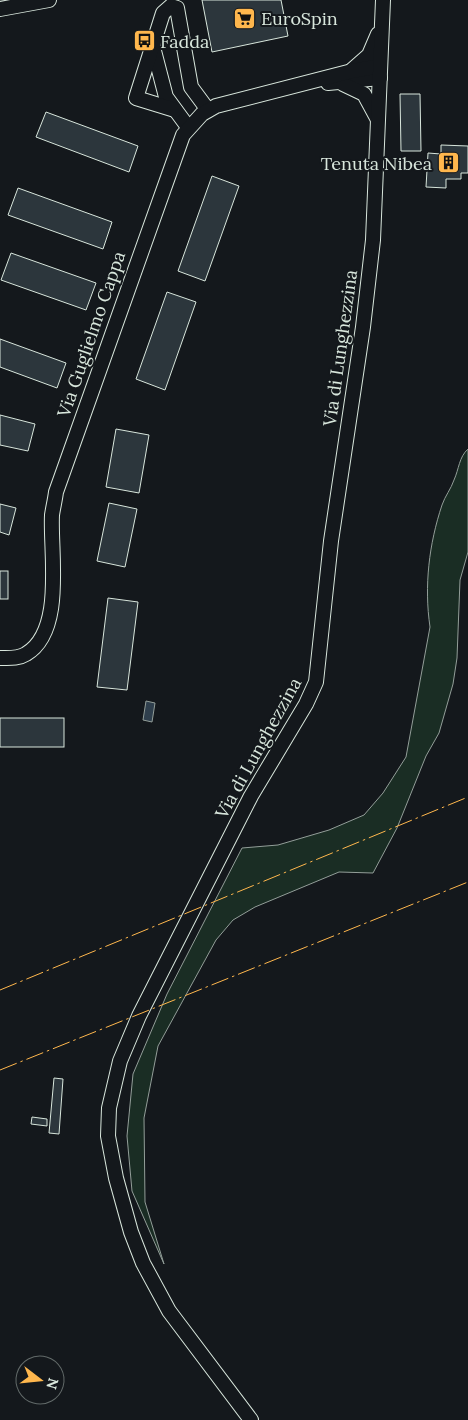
<svg xmlns="http://www.w3.org/2000/svg" width="468" height="1420" font-family="Lora,serif">
	<style>
		.green { fill: #1a2d24; stroke: #939e99 }
		.water { fill: #2f3f4d; stroke: #939e99 }
		.building { fill: #2c363c; stroke: #d8e6dc }
		.lines { fill: none; stroke-linecap: round; stroke-linejoin: round }
		.minor-casing { stroke: #d8e6dc; stroke-width: 16 }
		.minor { stroke: #14181c; stroke-width: 14 }
		.power { stroke: #ffb74d; stroke-width: 1; stroke-dasharray: 18 4 2.5 4; stroke-linecap: butt }
		.labels { text-anchor: middle; dominant-baseline: central; stroke-width: 4; stroke-linejoin: round; paint-order: stroke }
		.poi-label { font-size: 18px; fill: #d8e6dc; stroke: #14181c; text-anchor: start }
		.street-label { font-size: 18px; fill: #d8e6dc; stroke: #14181c }
	</style>
	<rect width="100%" height="100%" fill="#14181c"/>
	<path class="green" d="M468 449V552L460 580 457 658 453 684 439 733 426 756 397 828 373 873 339 872 255 907 233 920 216 940 158 1046 144 1118 145 1202 164 1264 132 1191 127 1136 133 1074 167 994 242 848 278 845 329 830 364 815 383 793 406 757 430 627C424 586 429 544 442 505 445 496 451 489 454 480 459 469 459 457 468 449Z"/>
	<polygon class="water" points="146,701 155,703 152,722 143,720"/>
	<g class="building">
		<polygon points="202,0 281,0 288,36 212,52"/>
		<polygon points="400,94 420,94 421,151 401,151"/>
		<polygon points="46,112 138,146 129,172 36,137"/>
		<polygon points="441,145 468,146 468,173 461,173 461,179 446,179 446,188 426,187 428,153 441,154"/>
		<polygon points="212,176 239,186 205,281 178,271"/>
		<polygon points="18,188 112,222 103,249 8,215"/>
		<polygon points="11,253 96,283 86,310 1,280"/>
		<polygon points="167,292 196,302 165,390 136,379"/>
		<polygon points="0,339 66,363 57,388 0,367"/>
		<polygon points="0,415 35,424 28,451 0,445"/>
		<polygon points="116,429 149,435 139,493 106,487"/>
		<polygon points="109,503 137,509 125,567 97,561"/>
		<polygon points="0,504 16,508 9,535 0,532"/>
		<rect x="0" y="571" width="8" height="28"/>
		<polygon points="108,598 138,602 127,690 97,687"/>
		<rect x="0" y="718" width="64" height="29"/>
		<polygon points="54,1078 63,1079 59,1134 49,1133"/>
		<polygon points="32,1117 47,1119 47,1126 31,1124"/>
	</g>
	<g class="lines">
		<defs>
			<g id="minor">
				<polyline points="0,9 49,0"/>
				<polyline points="153,47 166,97 188,127"/>
				<polyline points="352,70 369,55 378,34"/>
				<polyline points="328,83 380,78"/>
				<polyline points="343,84 364,94 377,118"/>
				<polyline points="175,110 136,98 163,13 171,6 177,8 191,87 208,110"/>
				<path d="M0 658C9 658 18 659 26 654 65 631 50 553 52 515 53 508 55 500 56 492L183 135 202 114 216 106 352 71 380 66"/>
				<polyline points="251,1420 169,1311 143,1263 131,1232 116,1178 108,1136 109,1108 120,1061 139,1016 251,796 306,704 316,682 331,541 363,327 373,240 383,0"/>
			</g>
		</defs>
		<use href="#minor" class="minor-casing"/>
		<use href="#minor" class="minor"/>
		<g class="power">
			<polyline points="0,990 468,797"/>
			<polyline points="0,1070 468,882"/>
		</g>
	</g>
	<defs>
		<symbol id="supermarket-square" viewBox="-11 -11 22 22"><rect x="-9" y="-9" width="18" height="18" rx="4" fill="#ffb74d" stroke="#14181c"/><path d="M-6-5.5h2.5l.6 2H6L4.5 2H-2.5L-4.4-4H-6ZM-1.5 3.2a1.3 1.3 0 1 0 .1 0ZM3 3.2a1.3 1.3 0 1 0 .1 0Z" fill="#111"/></symbol>
		<symbol id="bus-square" viewBox="-11 -11 22 22"><rect x="-9" y="-9" width="18" height="18" rx="4" fill="#ffb74d" stroke="#14181c"/><path d="M-5-6H5V4H4V6H2V4H-2V6H-4V4H-5ZM-3.5-4V0h7V-4ZM-3.5 1.2v1.5H-2V1.2ZM2 1.2v1.5H3.5V1.2Z" fill="#111"/></symbol>
		<symbol id="building-square" viewBox="-11 -11 22 22"><rect x="-9" y="-9" width="18" height="18" rx="4" fill="#ffb74d" stroke="#14181c"/><path d="M-4-6H4V6H1V3H-1V6H-4ZM-2.5-4.3h1.7v1.8h-1.7ZM.8-4.3h1.7v1.8H.8ZM-2.5-1h1.7V.8h-1.7ZM.8-1h1.7V.8H.8Z" fill="#111"/></symbol>
	</defs>
	<g fill-rule="evenodd">
		<use href="#supermarket-square" x="232" y="6" width="25" height="25"/>
		<use href="#bus-square" x="132" y="28" width="25" height="25"/>
		<use href="#building-square" x="436" y="150" width="25" height="25"/>
	</g>
	<g class="labels">
		<g class="poi-label">
			<text x="261" y="18">EuroSpin</text>
			<text x="160" y="41">Fadda</text>
			<text x="432" y="163" text-anchor="end">Tenuta Nibea</text>
		</g>
		<g class="street-label">
			<text transform="translate(91 334) rotate(-71)">Via Guglielmo Cappa</text>
			<text transform="translate(340 348) rotate(-82)">Via di Lunghezzina</text>
			<text transform="translate(258 748) rotate(-61)">Via di Lunghezzina</text>
		</g>
	</g>
	<g transform="translate(40 1380) rotate(106)"><circle r="24" fill="#14181c" stroke="#626a69"/>
	<path d="M0-4L9 19L0 12L-9 19Z" fill="#ffb74d"/>
	<text y="-8" font-size="14" font-weight="bold" text-anchor="middle" fill="#d8e6dc">N</text>
	</g>
</svg>
